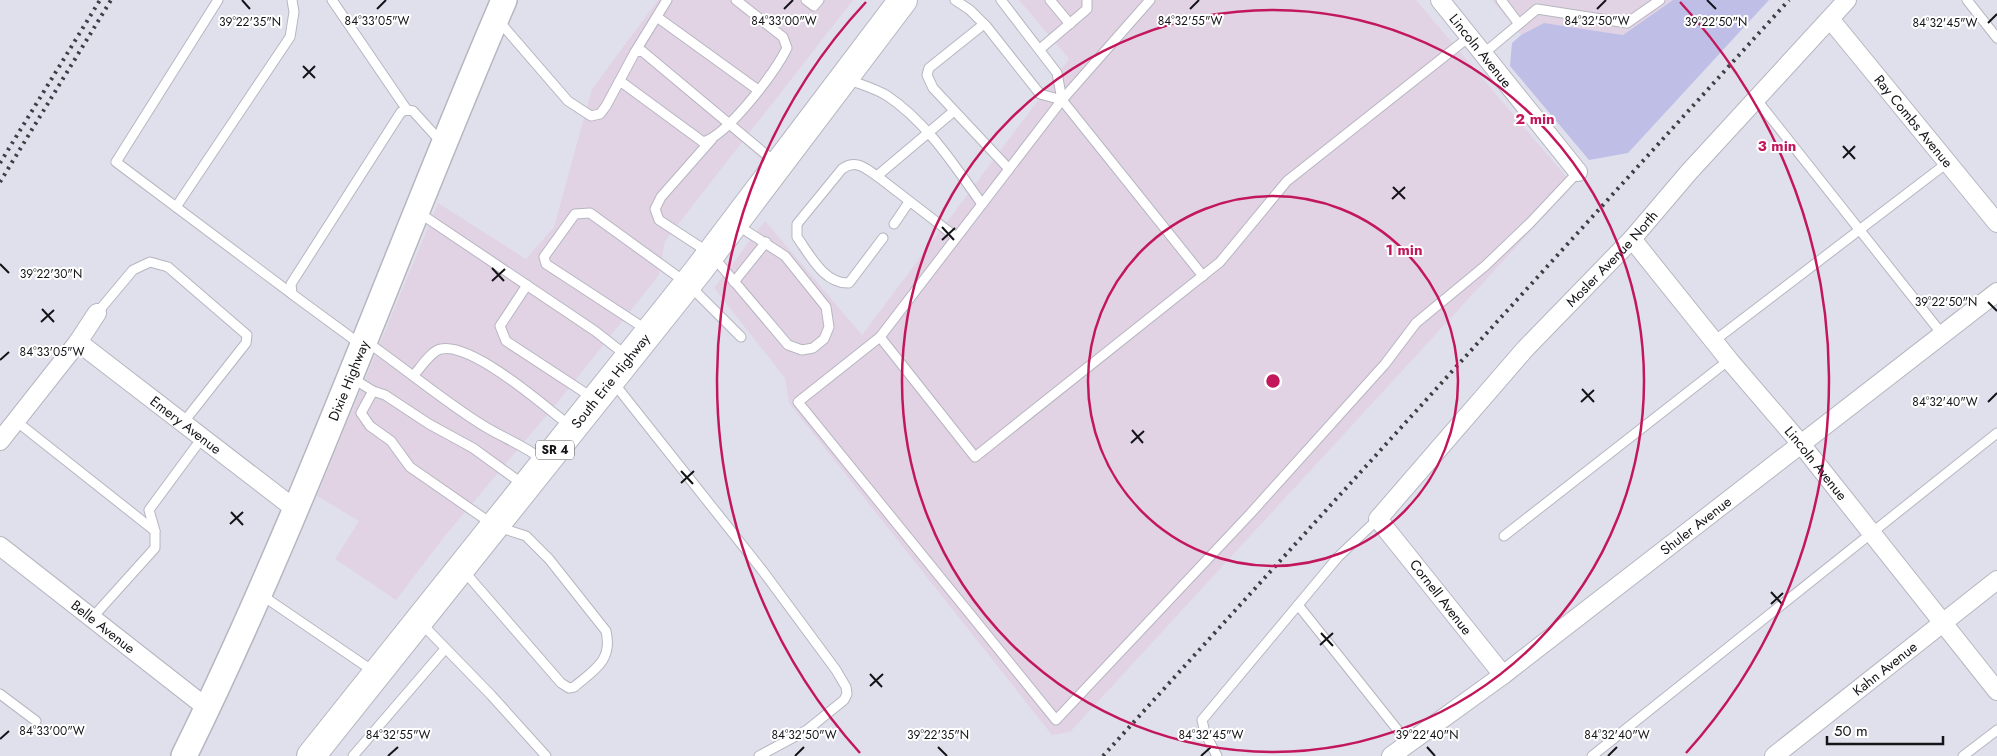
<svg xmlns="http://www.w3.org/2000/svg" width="1997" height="756" font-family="Jost,sans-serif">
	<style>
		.commercial { fill: #e1d2e4 }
		.green { fill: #bfbee7 }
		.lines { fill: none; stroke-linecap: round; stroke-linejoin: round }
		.lane-casing { stroke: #b6b6c1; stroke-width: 11 }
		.street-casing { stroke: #b6b6c1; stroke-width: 20 }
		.secondary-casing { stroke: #b6b6c1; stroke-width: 28 }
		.primary-casing { stroke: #b6b6c1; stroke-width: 30 }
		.lane { stroke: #fff; stroke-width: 9 }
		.street { stroke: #fff; stroke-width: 18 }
		.secondary { stroke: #fff; stroke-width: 25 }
		.primary { stroke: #fff; stroke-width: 28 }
		.rail { stroke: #3d3d42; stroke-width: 4; stroke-dasharray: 2.5 5; stroke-linecap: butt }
		.ticks { fill: none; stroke: #141418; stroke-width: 2 }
		.ring { fill: none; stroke: #c2185b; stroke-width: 2.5 }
		.labels { text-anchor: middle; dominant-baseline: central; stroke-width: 4; stroke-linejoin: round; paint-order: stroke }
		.shield { fill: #fff; stroke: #5a5a5d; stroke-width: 1 }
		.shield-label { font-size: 12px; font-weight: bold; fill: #141418 }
		.street-label { font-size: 14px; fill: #141418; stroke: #fff }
		.ticks-label { font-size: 12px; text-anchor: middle; fill: #141418; stroke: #fff; stroke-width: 4; stroke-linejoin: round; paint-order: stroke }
		.centre { fill: #c2185b; stroke: #fff; stroke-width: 2.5 }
		.ring-label { font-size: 15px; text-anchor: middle; font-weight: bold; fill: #c2185b; stroke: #fff; stroke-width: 4; stroke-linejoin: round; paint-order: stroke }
	</style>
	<rect width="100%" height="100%" fill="#e0e0ec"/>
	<g class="commercial">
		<polygon points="658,0 853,0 665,241 659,275 562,397 444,537 396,600 335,559 359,521 317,496 438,203 526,259 554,227 592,89"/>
		<polygon points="1019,0 1416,0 1573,185 1070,732 1052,735 789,403 785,378 714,288 765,221 862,335 1069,59"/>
		<polygon points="1492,0 1673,0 1623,35 1544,23 1521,35"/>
	</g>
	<polygon class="green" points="1673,0 1769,0 1628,153 1589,160 1510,66 1512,43 1521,35 1544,23 1623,35"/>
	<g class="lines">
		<defs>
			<g id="lane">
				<polyline points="218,0 116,162 292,294"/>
				<polyline points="332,0 407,110"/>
				<polyline points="806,0 814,6 819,0"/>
				<polyline points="955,0 970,10 987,27 1040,94 1062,100"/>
				<polyline points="1001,0 1057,73 1062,100 1203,276"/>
				<polyline points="1050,0 1070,24"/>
				<polyline points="1150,0 1062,100 880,337 798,402 1056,720 1250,514 1385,364 1416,323 1485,266 1530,223 1578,172"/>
				<polyline points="1501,0 1519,24"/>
				<polyline points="1967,0 1997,38"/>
				<polyline points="657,17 758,90"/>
				<polyline points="498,20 568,101 591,116 600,114 606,106 635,52 642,51 776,163"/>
				<polyline points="984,24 929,68 927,75 933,88 1009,169"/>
				<polyline points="1040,49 1087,9 1087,0"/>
				<polyline points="635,52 667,0"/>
				<polyline points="1483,54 1537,9 1627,23 1660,0"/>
				<path d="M847 79C859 84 874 88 886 95 927 122 954 165 982 204"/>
				<path d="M620 81 703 142C728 135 775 72 787 48L783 37 736 0"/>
				<polyline points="1756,99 1942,334"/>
				<polyline points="712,139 661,197 655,209 659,220 711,254 788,345 802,350 813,348 824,339 829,327 826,307 785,256 737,225"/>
				<polyline points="877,176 956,237"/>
				<polyline points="176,207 290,37 294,12 292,0"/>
				<polyline points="418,212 595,331 627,356"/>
				<polyline points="894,224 909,202"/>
				<path d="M883 238 849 283C824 284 810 255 797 237V224L842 169C856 159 865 168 877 176L954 111"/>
				<polyline points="734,282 766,242"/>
				<polyline points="527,285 500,326 506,341 593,398"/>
				<polyline points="97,313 133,270 150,262 168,267 247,335 246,343 183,423"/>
				<polyline points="647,330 546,264 544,257 575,214 590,213 688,284 741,337"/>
				<polyline points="880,337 975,457 1220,262 1287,181 1469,37"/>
				<polyline points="1714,341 1947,163"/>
				<path d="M367 342C404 368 439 397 476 421 498 436 522 444 543 460"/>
				<polyline points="360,344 292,294 291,284 401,112 407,110 413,111 442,143"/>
				<path d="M414 375C421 367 431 351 441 349 472 342 546 407 571 427"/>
				<polyline points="352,378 373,391"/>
				<polyline points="613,382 762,570 836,670 846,687 847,694 844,700 807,730 759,756"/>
				<polyline points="16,421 155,531"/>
				<polyline points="1504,536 1729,360"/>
				<path d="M463 570 561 683 569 688 574 687C594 670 613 661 606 631L549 559 526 536 495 526 410 467 391 441 370 426 361 413 373 391 385 395 429 424 473 448 524 485"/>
				<polyline points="260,594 373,671"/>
				<polyline points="1298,605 1408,743"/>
				<polyline points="92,618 155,548 155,531 149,510 202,438"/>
				<polyline points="421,623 491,695 546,756"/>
				<polyline points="0,694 36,721"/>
				<polyline points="353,756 445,649"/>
				<polyline points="1217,756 1205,733 1202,720 1338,557 1378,519"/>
				<polyline points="1592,756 1997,433"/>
				<polyline points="1963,756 1997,730"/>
			</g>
			<g id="street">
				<path id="s1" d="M1440 0 1578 172"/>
				<path id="s2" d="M1830 19 1997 223"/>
				<path id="s3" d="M1632 239 1729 360 1801 444 1997 691"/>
				<path id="s4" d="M78 342 295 509"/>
				<polyline points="0,441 78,342 97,313"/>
				<path id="s5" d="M0 546 207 708"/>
				<path id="s6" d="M1503 675 1378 519 1526 348 1632 239 1689 172 1847 0"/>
				<path id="s7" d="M1391 756 1503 675 1997 292"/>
				<path id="s8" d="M1774 756 1997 580"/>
			</g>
			<g id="secondary">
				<path id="s9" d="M184 756C305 510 396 251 504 0"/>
			</g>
			<g id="primary">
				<path id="s10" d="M311 756 698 271 903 0"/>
			</g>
		</defs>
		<use href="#lane" class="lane-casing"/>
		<use href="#street" class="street-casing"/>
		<use href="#secondary" class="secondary-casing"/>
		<use href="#primary" class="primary-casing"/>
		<use href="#lane" class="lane"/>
		<use href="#street" class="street"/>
		<use href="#secondary" class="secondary"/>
		<use href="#primary" class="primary"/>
		<g class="rail">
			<polyline points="0,163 100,0"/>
			<polyline points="0,182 111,0"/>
			<polyline points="1103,756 1789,0"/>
		</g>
	</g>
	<path class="ticks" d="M242 0 250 9M1707 0 1716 9M377 9 386 0M784 9 793 0M1190 9 1199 0M1597 9 1606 0M1988 23 1997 14M303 66 315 78M303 78 315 66M1843 146 1855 159M1843 158 1855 146M1393 187 1405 199M1392 199 1405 187M942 227 954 240M942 240 955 228M0 264 9 273M492 268 504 281M492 281 505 269M1988 302 1997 311M42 309 54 322M41 322 54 310M0 360 9 352M1582 389 1594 402M1581 402 1594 390M1988 402 1997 393M1132 430 1143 443M1131 443 1144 431M681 471 693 484M681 483 694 471M231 512 243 525M230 524 243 512M1771 592 1783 605M1771 604 1783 593M1321 633 1333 646M1320 645 1333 633M870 674 882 687M870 686 883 674M0 739 9 731M938 747 947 756M1427 747 1435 756M388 756 398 747M795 756 804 747M1201 756 1211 747M1608 756 1617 747"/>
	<g class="ring">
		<circle cx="1273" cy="381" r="185"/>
		<circle cx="1273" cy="381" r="371"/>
		<path d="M860 753A556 556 0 0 1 866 2M1680 2A556 556 0 0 1 1686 753"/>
	</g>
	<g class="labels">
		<rect class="shield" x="536" y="440.5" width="38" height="19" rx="4"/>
		<g class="shield-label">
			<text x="555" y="450">SR 4</text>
		</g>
		<g class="street-label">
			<text stroke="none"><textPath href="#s1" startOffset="65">Lincoln Avenue</textPath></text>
			<text stroke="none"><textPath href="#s2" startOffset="132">Ray Combs Avenue</textPath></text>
			<text stroke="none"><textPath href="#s6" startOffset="550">Mosler Avenue North</textPath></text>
			<text stroke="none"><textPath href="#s9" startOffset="410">Dixie Highway</textPath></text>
			<text stroke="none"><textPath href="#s10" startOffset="480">South Erie Highway</textPath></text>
			<text stroke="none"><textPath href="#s4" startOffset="136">Emery Avenue</textPath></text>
			<text stroke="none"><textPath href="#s3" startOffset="290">Lincoln Avenue</textPath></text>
			<text stroke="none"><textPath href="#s7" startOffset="382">Shuler Avenue</textPath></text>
			<text transform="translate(1441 597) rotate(52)">Cornell Avenue</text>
			<text stroke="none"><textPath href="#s5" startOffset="131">Belle Avenue</textPath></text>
			<text stroke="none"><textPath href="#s8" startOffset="141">Kahn Avenue</textPath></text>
		</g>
	</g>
	<g class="ticks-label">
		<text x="377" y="25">84°33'05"W</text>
		<text x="784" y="25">84°33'00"W</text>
		<text x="1190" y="25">84°32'55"W</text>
		<text x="1597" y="25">84°32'50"W</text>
		<text x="1716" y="26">39°22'50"N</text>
		<text x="250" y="26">39°22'35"N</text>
		<text x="1945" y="27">84°32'45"W</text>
		<text x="51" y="278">39°22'30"N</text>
		<text x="1946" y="306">39°22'50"N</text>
		<text x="52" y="356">84°33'05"W</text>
		<text x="1945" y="406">84°32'40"W</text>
		<text x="52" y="735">84°33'00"W</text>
		<text x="938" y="739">39°22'35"N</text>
		<text x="1427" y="739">39°22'40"N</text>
		<text x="398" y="739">84°32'55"W</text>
		<text x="804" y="739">84°32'50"W</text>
		<text x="1211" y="739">84°32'45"W</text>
		<text x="1617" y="739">84°32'40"W</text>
	</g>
	<circle cx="1273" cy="381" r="8" class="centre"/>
	<g class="ring-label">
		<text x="1535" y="124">2 min</text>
		<text x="1777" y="151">3 min</text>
		<text x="1404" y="255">1 min</text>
	</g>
	<path d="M1827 736v8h116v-8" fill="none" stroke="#141418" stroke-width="2.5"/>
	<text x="1834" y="736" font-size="15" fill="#141418" stroke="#ffffff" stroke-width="4" paint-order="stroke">50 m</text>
</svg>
